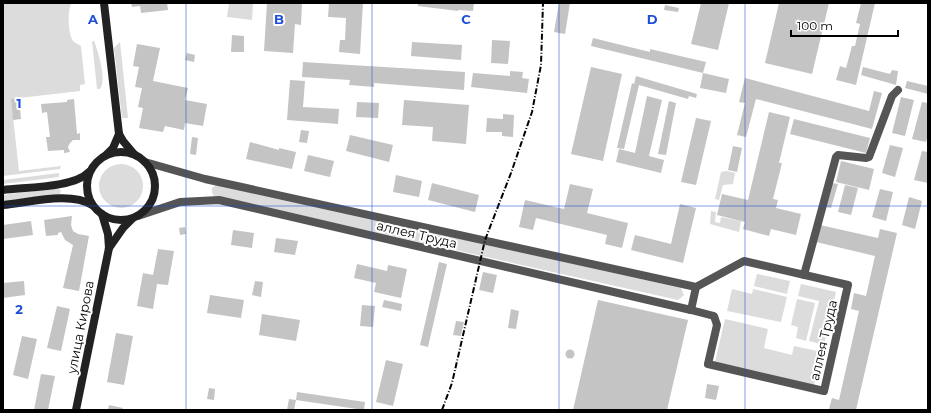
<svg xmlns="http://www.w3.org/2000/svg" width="931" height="413" font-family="Montserrat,sans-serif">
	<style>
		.green { fill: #dcdcdc }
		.building { fill: #c4c4c4 }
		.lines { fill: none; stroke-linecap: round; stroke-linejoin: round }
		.minor { stroke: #555; stroke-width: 8 }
		.tertiary { stroke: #555; stroke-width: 8 }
		.secondary { stroke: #222; stroke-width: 8 }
		.rail { stroke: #000; stroke-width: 2; stroke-dasharray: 6 2 1 2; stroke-linecap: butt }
		.grid { fill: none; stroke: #1d4ed8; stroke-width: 1; stroke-opacity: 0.55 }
		.labels { text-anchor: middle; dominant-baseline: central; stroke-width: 4; stroke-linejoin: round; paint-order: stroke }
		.street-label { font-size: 13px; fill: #000; stroke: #fff }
		.grid-label { font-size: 13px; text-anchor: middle; font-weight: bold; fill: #1d4ed8; stroke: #fff; stroke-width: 4; stroke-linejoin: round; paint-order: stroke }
	</style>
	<rect width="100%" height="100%" fill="#fff"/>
	<g class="green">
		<path d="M3 3H72C67 8 68 34 73 41 75 43 78 44 81 46L85 84 80 85V91L11 99 19 171 61 166 60 169 3 176Z"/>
		<polygon points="229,3 253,3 252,20 227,17"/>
		<path d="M92 41H94C98 51 107 81 100 89H97Z"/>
		<polygon points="120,42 128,118 122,118 114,48"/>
		<circle cx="121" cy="186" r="22"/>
		<polygon points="727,171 735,173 733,184 723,185 719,200 715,199 721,172"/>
		<polygon points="59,173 59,177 3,184 3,180"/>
		<polygon points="217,184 681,288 684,295 678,300 214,196 212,193 212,188"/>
		<polygon points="58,188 61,191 59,195 3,201 3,195"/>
		<polygon points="711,211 716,212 715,222 720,223 721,217 741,221 739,232 710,224"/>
		<polygon points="757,274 790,281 787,294 754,286"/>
		<polygon points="801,284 836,292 824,345 809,341 819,301 798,296"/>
		<polygon points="732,289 752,294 753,289 787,297 781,322 727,311"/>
		<polygon points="797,299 815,303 806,341 796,338 798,327 791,325"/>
		<polygon points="725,319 768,329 764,348 792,355 794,346 822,352 814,385 715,362"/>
	</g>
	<g class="building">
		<polygon points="131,3 167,3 168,10 141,13 140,6 132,7"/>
		<polygon points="267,3 302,3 301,25 295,24 293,53 264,51"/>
		<polygon points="329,3 363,3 360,54 339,52 340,40 345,40 346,18 328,17"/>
		<polygon points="418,3 474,3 473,11 458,10 458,11 418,6"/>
		<polygon points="559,3 570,3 565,34 554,32"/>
		<polygon points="701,3 729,3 718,50 691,44"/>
		<polygon points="779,3 829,3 812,74 765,63"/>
		<polygon points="861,3 875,3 856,85 836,80 840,66 846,68 852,46 855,46 860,24 856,23"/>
		<polygon points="665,5 679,8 678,12 664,10"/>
		<polygon points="232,35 244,36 244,52 231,52"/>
		<polygon points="593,38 650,52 650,49 706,62 703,73 591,46"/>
		<polygon points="492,40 510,41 508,64 491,63"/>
		<polygon points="412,42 462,45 461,60 411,56"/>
		<polygon points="137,44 160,48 153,81 188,88 185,100 207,104 203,126 185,123 184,130 165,126 163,132 139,128 143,108 138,107 142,88 135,87 139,67 133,66"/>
		<polygon points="187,53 195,55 194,62 185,60"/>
		<polygon points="303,62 465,72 464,90 374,83 374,87 349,85 350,80 302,77"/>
		<polygon points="591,67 622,74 603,161 571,154"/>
		<polygon points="863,67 890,74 892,70 898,71 896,85 861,75"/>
		<polygon points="510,71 523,72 522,78 529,79 527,93 471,87 473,73 510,76"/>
		<polygon points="703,73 729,79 726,93 700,88"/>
		<polygon points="636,76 697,94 696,98 689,96 688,99 639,85 624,149 617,148 632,83 634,84"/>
		<polygon points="745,78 869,111 874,91 882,93 872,129 756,99 746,137 737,135 745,103 739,102"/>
		<polygon points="290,80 305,81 303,107 339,109 338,124 287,120"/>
		<polygon points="907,81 928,86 928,94 905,88"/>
		<polygon points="647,96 662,100 649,156 645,155 664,160 661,173 616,162 619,149 635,153"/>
		<polygon points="901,97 914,100 905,136 892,133"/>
		<polygon points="19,98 21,119 13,120 11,99"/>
		<polygon points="74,99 77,134 80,133 80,140 73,140 70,143 68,147 70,152 64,153 64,150 48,151 46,137 50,137 47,112 42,113 41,104 67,102 67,100"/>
		<polygon points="404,100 469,105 466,144 432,141 433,127 402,125"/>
		<polygon points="669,101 676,103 666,155 658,154"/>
		<polygon points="357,102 379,103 378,118 356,117"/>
		<polygon points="922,102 928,103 928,134 926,142 912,139"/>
		<polygon points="769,112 790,117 779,163 782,163 773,199 778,200 776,208 801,214 796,235 771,229 769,236 743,229 745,222 717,215 722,194 748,200"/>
		<polygon points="503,114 514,115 513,137 502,136 502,132 486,132 487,118 503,119"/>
		<polygon points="696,118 711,121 696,185 681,182"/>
		<polygon points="794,119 870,138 866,153 790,134"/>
		<polygon points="301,130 309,131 307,143 299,142"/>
		<polygon points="350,135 393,145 389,162 346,151"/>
		<polygon points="192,137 198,138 196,155 190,154"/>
		<polygon points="250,142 279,150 279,148 296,152 292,169 246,159"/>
		<polygon points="890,145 903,148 895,177 882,173"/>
		<polygon points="733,146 742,148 737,172 728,170"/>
		<polygon points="922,151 928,152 928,183 914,180"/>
		<polygon points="308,155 334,161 330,177 304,171"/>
		<polygon points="841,161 874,169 869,190 836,182"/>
		<polygon points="396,175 422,181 419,197 393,192"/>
		<polygon points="432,183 479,195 475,212 428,200"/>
		<polygon points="832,183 838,184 831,208 825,207"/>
		<polygon points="570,184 593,189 587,213 628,223 622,248 605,244 607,235 536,218 533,230 519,227 525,200 564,209"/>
		<polygon points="845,185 858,188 851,215 838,212"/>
		<polygon points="880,189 893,192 886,221 872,217"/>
		<polygon points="909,197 922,201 915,229 902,225"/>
		<polygon points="680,204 696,208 683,263 631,250 635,235 671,244"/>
		<polygon points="72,216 71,225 73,231 78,234 89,236 79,291 63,288 73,245 65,240 61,232 58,233 58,235 46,236 44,220"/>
		<polygon points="31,221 33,235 3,239 3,225"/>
		<polygon points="820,225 878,238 880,229 897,233 856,410 829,409 832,398 839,400 859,311 851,309 854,293 866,296 875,256 816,242"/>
		<polygon points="185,227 186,234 180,235 179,228"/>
		<polygon points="233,230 254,233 252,248 231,245"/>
		<polygon points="276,238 298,241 295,255 274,252"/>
		<polygon points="158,249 174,251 168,285 157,284 153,309 137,306 143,273 153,275"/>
		<polygon points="439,262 447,264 428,347 420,345"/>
		<polygon points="357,264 387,271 388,265 407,269 401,298 374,292 376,283 354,278"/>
		<polygon points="483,272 497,275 493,293 479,290"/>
		<polygon points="24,281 25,295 3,298 3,283"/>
		<polygon points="255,281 263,282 261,297 252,295"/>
		<polygon points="210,295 244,300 241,318 207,313"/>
		<polygon points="384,300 402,304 401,311 382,307"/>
		<polygon points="598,300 688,320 667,410 573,410"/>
		<polygon points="362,305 375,306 373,327 360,326"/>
		<polygon points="57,306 70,309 61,351 47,348"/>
		<polygon points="511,309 519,311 516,329 508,328"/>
		<polygon points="262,314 300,320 296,341 259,335"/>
		<polygon points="456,321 464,322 461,336 453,335"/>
		<polygon points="116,333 133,336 124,385 107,382"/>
		<polygon points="22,336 37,339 28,379 13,375"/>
		<circle cx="570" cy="354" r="4.5"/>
		<polygon points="386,360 403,364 393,406 376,402"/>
		<polygon points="41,374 55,376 48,410 34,410"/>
		<polygon points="707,384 719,386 716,400 705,398"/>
		<polygon points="209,388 215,389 214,400 207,399"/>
		<polygon points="297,392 365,402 364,410 296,400"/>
		<polygon points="289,399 296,400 294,410 287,410"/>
		<polygon points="109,405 123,408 122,410 108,410"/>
	</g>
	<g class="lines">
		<polyline class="minor" points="804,275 836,157 838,155 866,158 869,157 892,96 898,90"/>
		<g class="tertiary">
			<polyline points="138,216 180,202 219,200 691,310 714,316 717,325 708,364 824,391 848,285 744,261 696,287 205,179 145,162"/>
			<polyline points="691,310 696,287"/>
		</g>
		<g class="secondary">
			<polyline points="104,3 119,134 123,141 134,154"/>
			<circle cx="121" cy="186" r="34"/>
			<polyline points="106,155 113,148 119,134"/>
			<path d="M3 190C25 187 74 188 89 172"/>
			<path d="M3 205C28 203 70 191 92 205"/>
			<polyline points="109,248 123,228 132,219"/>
			<polyline points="76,410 109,248 108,234 102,214"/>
		</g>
		<polyline class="rail" points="442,410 452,383 485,240 511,173 532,112 541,65 543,3"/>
	</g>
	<path class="grid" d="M186 3V410M372 3V410M559 3V410M745 3V410M3 206H928"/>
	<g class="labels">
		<g class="street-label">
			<text transform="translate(417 234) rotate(13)">аллея Труда</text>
			<text transform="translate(80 327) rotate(-79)">улица Кирова</text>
			<text transform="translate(823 340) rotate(-77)">аллея Труда</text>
		</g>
	</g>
	<g class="grid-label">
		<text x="93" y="24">A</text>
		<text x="279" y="24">B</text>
		<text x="466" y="24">C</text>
		<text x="652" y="24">D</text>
		<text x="19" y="108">1</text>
		<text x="19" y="314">2</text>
	</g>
	<rect width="931" height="413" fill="none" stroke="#000000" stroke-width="8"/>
	<path d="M791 30v6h107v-6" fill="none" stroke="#000000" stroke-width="2"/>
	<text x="797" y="30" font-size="12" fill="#000000" stroke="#ffffff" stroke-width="3" paint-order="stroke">100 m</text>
</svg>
